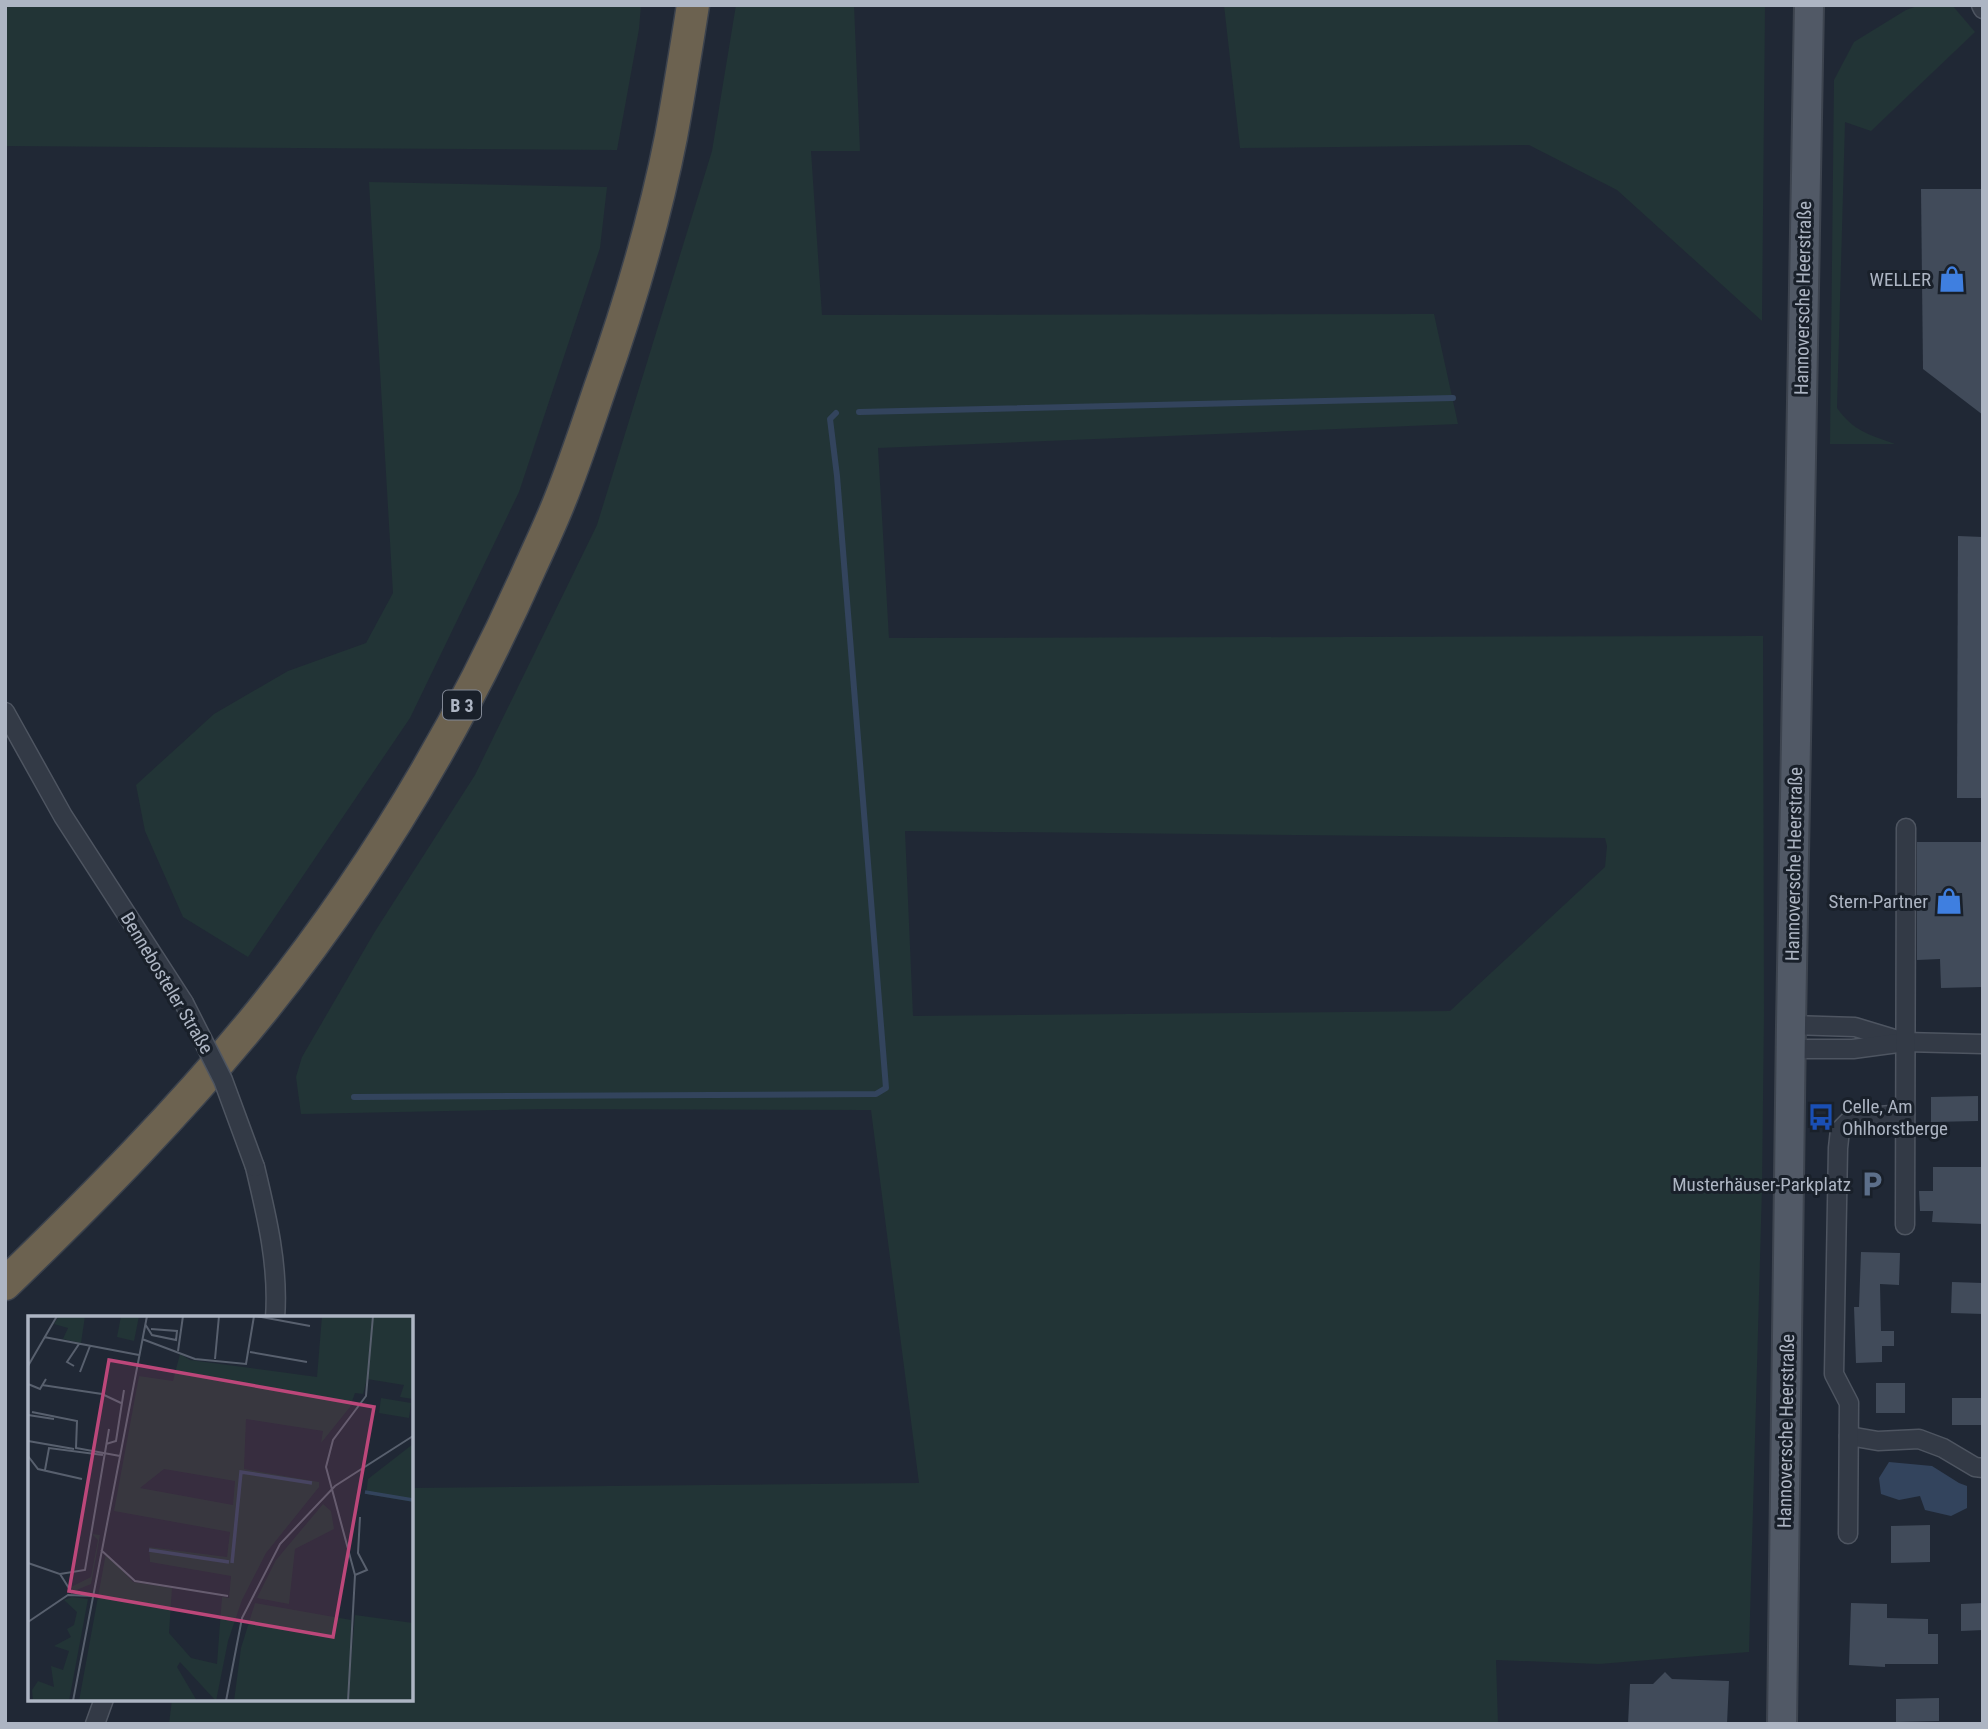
<svg xmlns="http://www.w3.org/2000/svg" width="1988" height="1729" font-family="'Roboto Condensed',sans-serif">
	<style>
		.green { fill: #223436; fill-rule: evenodd }
		.water { fill: #33445d }
		.lines { fill: none; stroke-linecap: round; stroke-linejoin: round }
		.stream { stroke: #33445d; stroke-width: 6 }
		.building { fill: #414b5a }
		.street-casing { stroke: #4e5561; stroke-width: 21 }
		.primary-casing { stroke: #3d444f; stroke-width: 32 }
		.highway-casing { stroke: #3b424d; stroke-width: 35 }
		.street { stroke: #333a46; stroke-width: 18 }
		.primary { stroke: #515966; stroke-width: 28 }
		.highway { stroke: #6c6250; stroke-width: 32 }
		.street-bridge-casing { stroke: #4e5561; stroke-width: 21; stroke-linecap: butt }
		.street-bridge { stroke: #333a46; stroke-width: 18 }
		.labels { text-anchor: middle; dominant-baseline: central; stroke-width: 6; stroke-linejoin: round; paint-order: stroke }
		.shield { fill: #19202a; stroke: #818895; stroke-width: 2 }
		.shield-label { font-size: 18px; font-weight: bold; fill: #adb5c3 }
		.poi-label { font-size: 19px; fill: #adb5c3; stroke: #19202a; text-anchor: end }
		.street-label { font-size: 19px; fill: #adb5c3; stroke: #19202a }
		.inset-river { fill: none; stroke: #33445d; stroke-width: 3.5 }
		.inset-road { fill: none; stroke: #58606e; stroke-width: 2 }
		.view { fill: #bc477a; fill-opacity: 0.15; stroke: #bc477a; stroke-width: 3.5 }
		.inset-edge { fill: none; stroke: #adb5c3; stroke-width: 3.5 }
	</style>
	<rect width="100%" height="100%" fill="#202835"/>
	<g class="green">
		<polygon points="5,5 641,5 639,29 617,150 5,146"/>
		<path d="M736 5H854L860 151H811L822 315 1434 314 1458 424 878 448 889 638 1763 636 1764 1014 1762 1188 1749 1652 1599 1664 1496 1660 1498 1724H169L172 1699H411V1488L919 1483 871 1110 550 1109 301 1114 296 1077 302 1057 374 933 475 775 597 525 712 151ZM905 831 1605 838 1607 846 1605 867 1450 1011 913 1016Z"/>
		<polygon points="1224,5 1765,5 1762,321 1617,190 1529,145 1240,148"/>
		<path d="M1920 5H1952L1975 32 1871 131 1845 122 1837 408C1853 431 1870 435 1895 444H1830L1834 80 1854 42 1906 10Z"/>
		<polygon points="369,182 607,187 600,248 519,492 410,718 248,957 183,917 145,831 136,785 214,714 288,671 366,643 393,593"/>
	</g>
	<polygon class="water" points="1889,1462 1932,1466 1959,1483 1967,1486 1967,1508 1951,1516 1925,1510 1920,1496 1899,1500 1881,1494 1879,1478"/>
	<g class="lines">
		<g class="stream">
			<polyline points="859,412 1453,398"/>
			<polyline points="354,1097 876,1094 886,1088 837,476 830,419 836,413"/>
		</g>
	</g>
	<g class="building">
		<polygon points="1921,189 1983,189 1983,415 1923,369"/>
		<polygon points="1958,536 1983,537 1983,798 1957,798"/>
		<polygon points="1917,842 1983,842 1983,987 1941,988 1940,959 1917,960"/>
		<polygon points="1978,1096 1978,1121 1931,1122 1931,1097"/>
		<polygon points="1933,1167 1983,1167 1983,1224 1932,1222 1933,1211 1920,1211 1919,1191 1933,1191"/>
		<polygon points="1861,1252 1900,1253 1899,1285 1880,1284 1881,1331 1894,1331 1894,1346 1882,1346 1882,1362 1856,1363 1854,1307 1859,1307"/>
		<polygon points="1952,1282 1983,1283 1983,1314 1951,1313"/>
		<rect x="1876" y="1383" width="29" height="30"/>
		<rect x="1952" y="1398" width="31" height="27"/>
		<polygon points="1930,1525 1930,1562 1891,1563 1891,1526"/>
		<polygon points="1851,1603 1887,1604 1887,1618 1928,1619 1928,1634 1938,1634 1938,1664 1885,1664 1885,1667 1849,1665"/>
		<polygon points="1983,1603 1983,1630 1961,1631 1961,1604"/>
		<polygon points="1665,1672 1672,1679 1729,1681 1727,1724 1628,1724 1630,1684 1653,1684"/>
		<polygon points="1939,1698 1939,1721 1896,1722 1896,1699"/>
	</g>
	<g class="lines">
		<defs>
			<g id="street">
				<polyline points="1981,5 1983,9"/>
				<polyline points="5,712 63,816 184,1003"/>
				<polyline points="1791,1025 1855,1027 1898,1040"/>
				<polyline points="1791,1049 1853,1049 1905,1042 1983,1044"/>
				<path d="M255 1167C267 1217 279 1267 275 1318"/>
				<polyline points="1905,1225 1906,828"/>
				<polyline points="1849,1436 1878,1441 1919,1439 1943,1448 1975,1467 1983,1468"/>
				<polyline points="1848,1534 1849,1403 1834,1374 1838,1148 1840,1130 1852,1118 1905,1114"/>
				<polyline points="95,1724 104,1699"/>
			</g>
			<polyline id="primary" points="1782,1724 1791,1025 1809,5"/>
			<path id="highway" d="M5 1284C95 1197 182 1109 260 1013 369 878 460 726 530 568 540 546 551 523 560 500 575 463 587 426 600 388 629 306 654 223 671 137 679 94 686 49 693 5"/>
		</defs>
		<use href="#street" class="street-casing"/>
		<use href="#primary" class="primary-casing"/>
		<use href="#highway" class="highway-casing"/>
		<use href="#street" class="street"/>
		<use href="#primary" class="primary"/>
		<use href="#highway" class="highway"/>
		<defs>
			<polyline id="street-bridge" points="184,1003 223,1080 255,1167"/>
		</defs>
		<use href="#street-bridge" class="street-bridge-casing"/>
		<use href="#street-bridge" class="street-bridge"/>
	</g>
	<defs>
		<symbol id="shop-bare" viewBox="-9 -9 18 18"><path d="M-5-2.5h2.3a2.7 3.5 0 0 1 5.4 0H5L5.5 6h-11ZM-1.5-2.5h3a1.5 2.3 0 0 0-3 0Z" fill="#3f7fe0" stroke="#19202a" stroke-width="2.5" paint-order="stroke"/></symbol>
		<symbol id="bus-bare" viewBox="-9 -9 18 18"><path d="M-5-6H5V4H4V6H2V4H-2V6H-4V4H-5ZM-3.5-4V0h7V-4ZM-3.5 1.2v1.5H-2V1.2ZM2 1.2v1.5H3.5V1.2Z" fill="#1a4fb4" stroke="#19202a" stroke-width="2.5" paint-order="stroke"/></symbol>
		<symbol id="parking-bare" viewBox="-9 -9 18 18"><path d="M-3.5-5.5H1a3.5 3.5 0 0 1 0 7H-1V5.5H-3.5ZM-1-3.4V-.6H.8a1.4 1.4 0 0 0 0-2.8Z" fill="#5c6f8a" stroke="#19202a" stroke-width="2.5" paint-order="stroke"/></symbol>
	</defs>
	<g fill-rule="evenodd">
		<use href="#shop-bare" x="1933" y="260" width="38" height="38"/>
		<use href="#shop-bare" x="1930" y="882" width="38" height="38"/>
		<use href="#bus-bare" x="1802" y="1098" width="38" height="38"/>
		<use href="#parking-bare" x="1853" y="1165" width="38" height="38"/>
	</g>
	<g class="labels">
		<rect class="shield" x="443" y="690.5" width="38" height="29" rx="5"/>
		<g class="shield-label">
			<text x="462" y="705">B 3</text>
		</g>
		<g class="poi-label">
			<text x="1931" y="279">WELLER</text>
			<text x="1928" y="901">Stern-Partner</text>
			<text x="1842" y="1106" text-anchor="start">Celle, Am<tspan x="1842" dy="22">Ohlhorstberge</tspan></text>
			<text x="1851" y="1184">Musterhäuser-Parkplatz</text>
		</g>
		<g class="street-label">
			<text transform="translate(1803 298) rotate(-89)">Hannoversche Heerstraße</text>
			<text transform="translate(1794 864) rotate(-89)">Hannoversche Heerstraße</text>
			<text transform="translate(167 983) rotate(59)">Bennebosteler Straße</text>
			<text transform="translate(1786 1431) rotate(-89)">Hannoversche Heerstraße</text>
		</g>
	</g>
	<g transform="translate(28 1316)">
		<rect width="385" height="385" fill="#202835"/>
		<path d="M31 0H57L53 27 35 23 40 12 26 8ZM93 0H111L106 25 89 21ZM294 0H385V83L372 81 376 69 339 63 335 78 327 77 322 91 293 127 295 115 218 103 216 153 291 166V171L238 237 214 284 200 325 188 385 152 346 149 351 169 385H51L78 237 105 266 144 272 141 317 163 342 189 348 194 281 201 282 203 260 122 246 121 231 199 241 202 216 86 195 111 60 145 65 152 38 162 44 289 61ZM136 153 207 165 205 189 112 172ZM353 82 383 87 381 102 351 97ZM385 128V186L338 178 340 163ZM295 188 303 195 306 213 267 233 261 288 229 282 248 244ZM64 218 72 219 63 268 46 275 43 271 63 261 70 224ZM44 281 60 283 41 385H5L4 374 10 365 26 371 23 350 35 354 41 335 26 330 43 321 39 313 46 309 49 296 36 284ZM227 287 323 304 322 357 327 299 385 307V385H206L213 332Z" fill="#223436" fill-rule="evenodd"/>
		<path class="inset-river" d="M337 176 385 184M121 234 201 246M204 247 213 156 284 167"/>
		<path class="inset-road" d="M228 0 282 10M117 8 124 19 148 24 149 15 123 13M16 21 111 39M114 23 167 43 218 48 226 0M150 35 155 0M222 36 279 46M187 43 191 0M0 50 29 0M46 50 39 46 51 28M52 56 62 30M0 68 12 73 18 63M14 69 74 78 93 87M4 96 49 105 48 132 92 140M0 99 26 103M0 125 46 133M78 128 88 125 96 74M0 140 10 153 54 163M17 154 21 132 75 139M73 234 107 265 200 280M0 247 32 258 44 277M32 258 57 254 81 113M327 259 339 254 330 237 332 201M0 306 40 279 65 280M45 385 119 0M198 385 214 302 252 228 307 170 385 120M320 385 327 259 298 151 305 124 338 80 345 0"/>
		<path class="view" d="M81 44 346 91 305 321 41 275Z"/>
		<rect width="385" height="385" class="inset-edge"/>
	</g>
	<rect width="1988" height="1729" fill="none" stroke="#adb5c3" stroke-width="14"/>
</svg>
